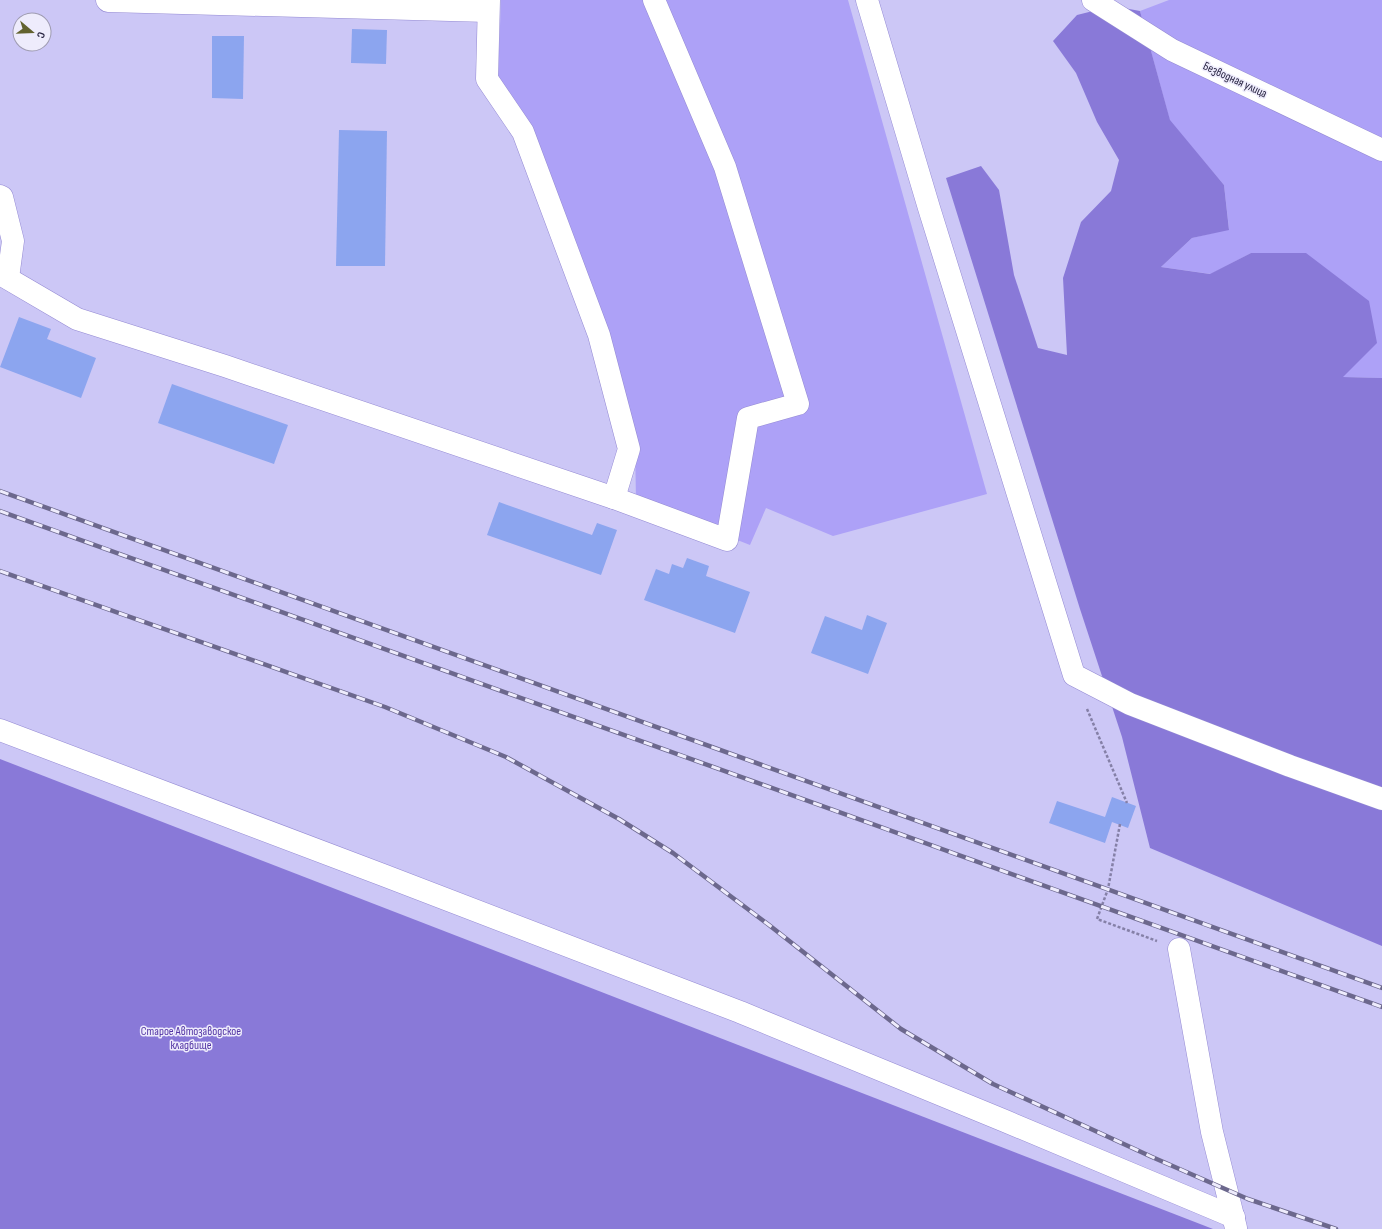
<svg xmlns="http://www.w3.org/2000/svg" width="1382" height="1229" font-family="'Sofia Sans Condensed',sans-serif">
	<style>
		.green { fill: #ada1f7 }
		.forest { fill: #8979d8 }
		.building { fill: #8ca5ef }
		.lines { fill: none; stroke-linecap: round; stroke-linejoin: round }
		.minor-casing { stroke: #948ad3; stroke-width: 23 }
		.major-casing { stroke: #948ad3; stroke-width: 23 }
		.path { stroke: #8580a7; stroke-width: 2.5; stroke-dasharray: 3 2; stroke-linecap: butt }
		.minor { stroke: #fff; stroke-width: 22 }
		.major { stroke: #fff; stroke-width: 22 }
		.rail-casing { stroke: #6c688d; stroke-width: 4.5 }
		.rail { stroke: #eeecfc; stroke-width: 3; stroke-dasharray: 9; stroke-linecap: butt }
		.labels { text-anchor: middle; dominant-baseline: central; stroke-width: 3; stroke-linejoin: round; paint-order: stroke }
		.street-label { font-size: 12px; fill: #282441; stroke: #eeecfc }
		.park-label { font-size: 12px; fill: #5234a4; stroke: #eeecfc }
	</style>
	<rect width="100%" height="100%" fill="#ccc7f6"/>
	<g class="green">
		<polygon points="501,0 848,0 987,494 833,536 766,508 750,545 636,500 635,445 498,77"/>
		<polygon points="1169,0 1382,0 1382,378 1343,377 1251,253 1211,274 1161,267 1192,238 1229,229 1224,185 1170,121 1140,11"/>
	</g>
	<g class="forest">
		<polygon points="1113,6 1140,11 1170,120 1224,185 1229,230 1192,238 1161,267 1210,274 1251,253 1306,253 1369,301 1377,343 1343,377 1382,378 1382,946 1150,848 1122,737 1080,609 946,178 981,166 999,190 1014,275 1038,348 1067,355 1063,278 1081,222 1111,191 1119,160 1097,122 1076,73 1053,41 1077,15"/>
		<polygon points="0,759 1213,1229 0,1229"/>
	</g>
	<g class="building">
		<polygon points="352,29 387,30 386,64 351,63"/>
		<polygon points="212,36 244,36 243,99 212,98"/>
		<polygon points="339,130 387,131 385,266 336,266"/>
		<polygon points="19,317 51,329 47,339 96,358 81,398 0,367"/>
		<polygon points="172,384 288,425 274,464 158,423"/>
		<polygon points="499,502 592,535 597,523 617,530 601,575 487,535"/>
		<polygon points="687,558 709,566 706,576 750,592 735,633 644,600 656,569 669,574 672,564 683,568"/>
		<polygon points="867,615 887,623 868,674 811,653 825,616 862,630"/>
		<polygon points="1112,797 1136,806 1128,828 1112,822 1105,843 1049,823 1057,801 1105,817"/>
	</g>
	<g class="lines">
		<defs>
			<g id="minor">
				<polyline points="107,0 108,1 488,11"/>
				<polyline points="489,0 487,79 523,132 599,335 629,449 614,498"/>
				<polyline points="867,0 929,208 1074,675 1130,704 1290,766 1382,799"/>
				<polyline points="0,196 2,197 13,241 8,278"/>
				<polyline points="0,274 77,319 225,366 614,498 727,540 748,418 798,404 725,167 654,0"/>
				<polyline points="0,730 383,875 740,1012 1005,1121 1234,1217"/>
				<polyline points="1179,949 1212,1132 1236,1228"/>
			</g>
			<polyline id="major" points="1093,0 1172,50 1382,150"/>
		</defs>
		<use href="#minor" class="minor-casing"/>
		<use href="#major" class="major-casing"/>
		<g class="path">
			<polyline points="1087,709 1127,803"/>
			<polyline points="1120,824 1108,889 1097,919 1157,941"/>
		</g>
		<use href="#minor" class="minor"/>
		<use href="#major" class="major"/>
		<defs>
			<g id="rail">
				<polyline points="0,491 1382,988"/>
				<polyline points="0,511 1382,1007"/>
				<polyline points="0,571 385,707 506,757 619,819 673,853 769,925 901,1029 993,1084 1152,1157 1248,1199 1336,1229"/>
			</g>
		</defs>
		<use href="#rail" class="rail-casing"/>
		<use href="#rail" class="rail"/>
	</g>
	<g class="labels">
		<g class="street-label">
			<text transform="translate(1235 80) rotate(25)">Безводная улица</text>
		</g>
		<g class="park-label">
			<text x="191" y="1031">Старое Автозаводское<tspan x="191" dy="14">кладбище</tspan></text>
		</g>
	</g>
	<g transform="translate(32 32) rotate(109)"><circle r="19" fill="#eeecfc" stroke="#9f9cb1"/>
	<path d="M0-3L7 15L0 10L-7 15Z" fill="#62622f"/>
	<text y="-6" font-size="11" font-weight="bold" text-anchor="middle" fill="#282441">С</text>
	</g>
</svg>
